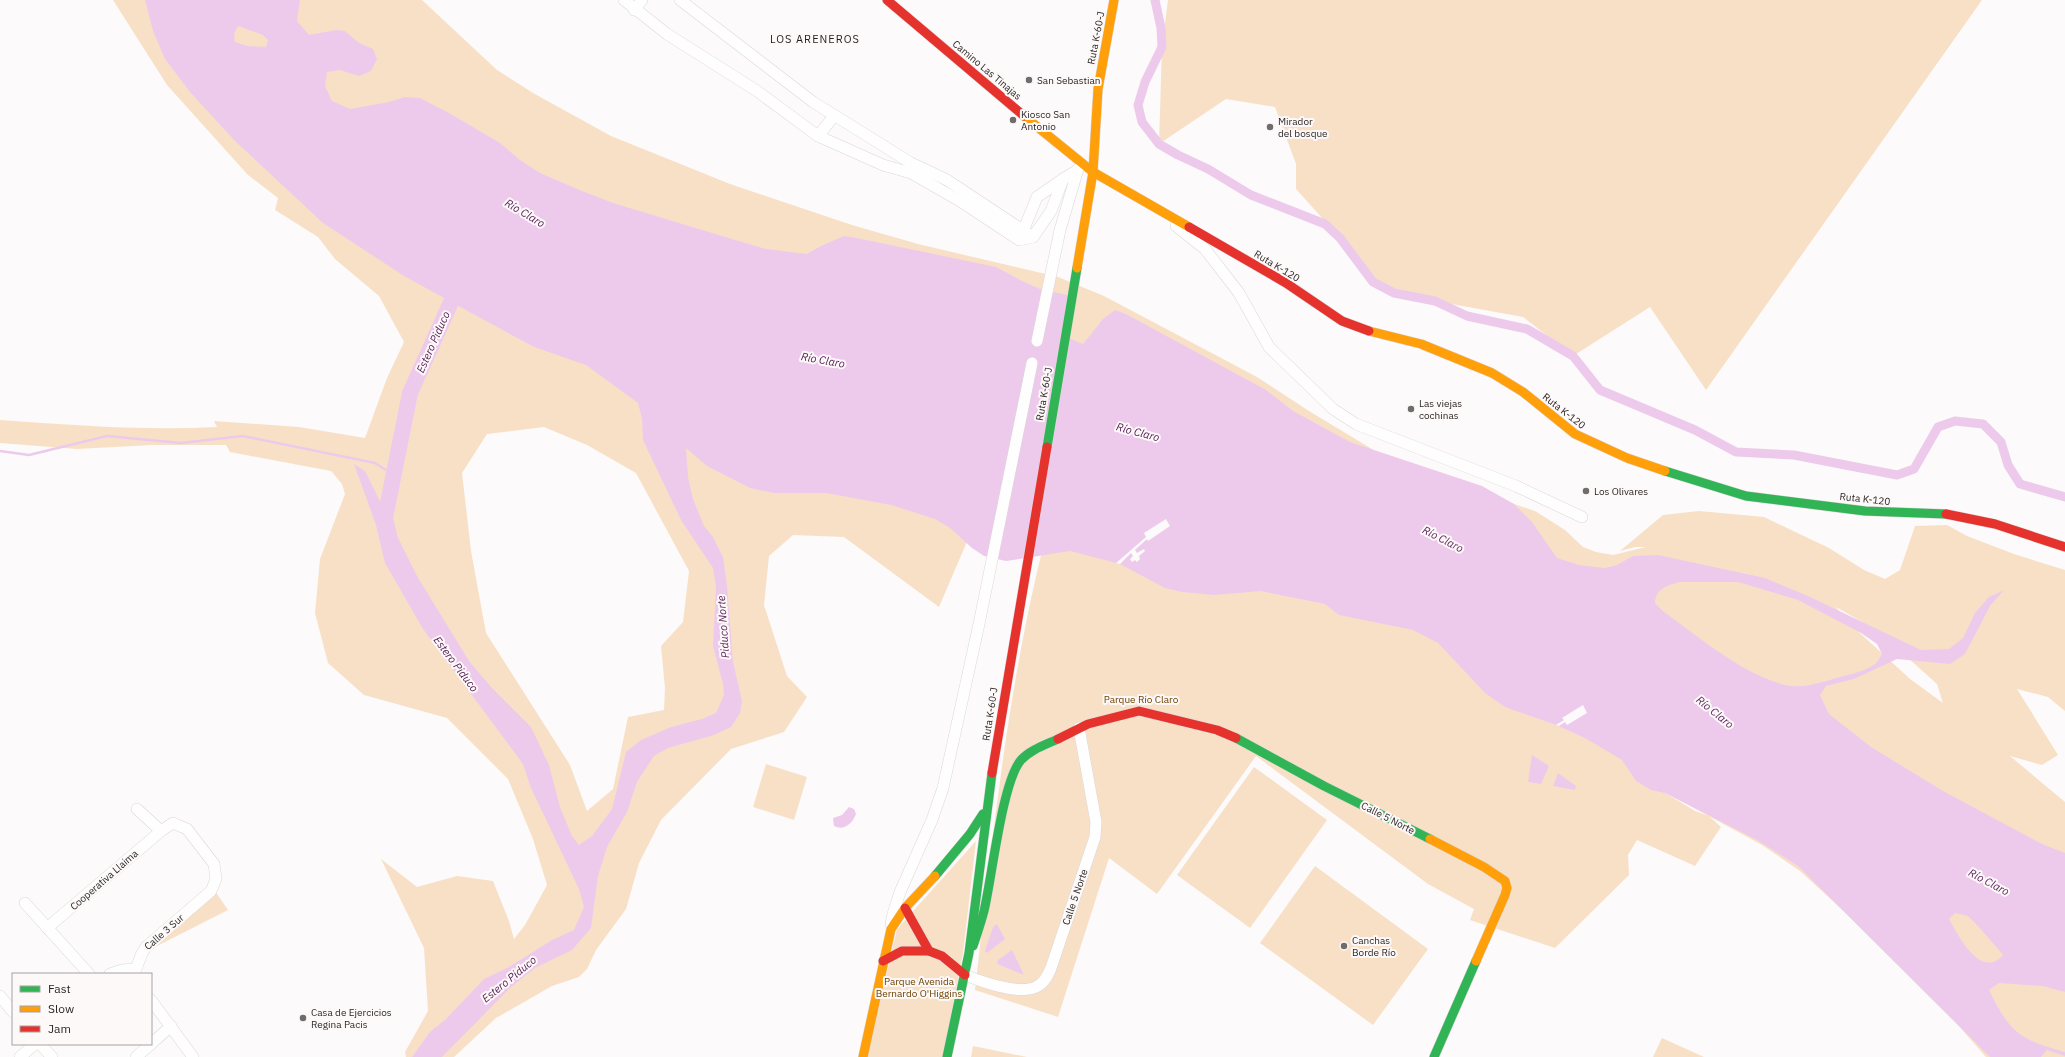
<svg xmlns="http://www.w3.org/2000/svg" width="2065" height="1057" font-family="'IBM Plex Sans',sans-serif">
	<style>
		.green { fill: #f8e0c7; fill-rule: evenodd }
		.water { fill: #edcaec; fill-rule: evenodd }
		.pier { fill: #fcfafa }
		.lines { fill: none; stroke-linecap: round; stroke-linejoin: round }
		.stream { stroke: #edcaec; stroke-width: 2.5 }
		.canal { stroke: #edcaec; stroke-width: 9 }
		.river { stroke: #edcaec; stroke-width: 16 }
		.street-casing { stroke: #dcd7d8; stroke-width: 12 }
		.fast-casing { stroke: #dcd7d8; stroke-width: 10 }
		.slow-casing { stroke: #dcd7d8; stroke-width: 10 }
		.jam-casing { stroke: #dcd7d8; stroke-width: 10 }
		.street { stroke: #fffefe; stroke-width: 11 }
		.fast { stroke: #30b455; stroke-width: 9 }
		.slow { stroke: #ff9f0a; stroke-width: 9 }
		.jam { stroke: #e5322d; stroke-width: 9 }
		.poi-dot { fill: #706c6c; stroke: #fdf9f9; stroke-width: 1.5 }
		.labels { text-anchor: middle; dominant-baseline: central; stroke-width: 4; stroke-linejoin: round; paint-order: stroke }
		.street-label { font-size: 10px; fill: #251f1f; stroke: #fdf9f9 }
		.poi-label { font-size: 10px; fill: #251f1f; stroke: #fdf9f9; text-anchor: start }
		.park-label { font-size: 10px; fill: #6c4000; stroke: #fdf9f9 }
		.neighbourhood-label { font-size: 11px; letter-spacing: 1px; fill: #251f1f; stroke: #fdf9f9 }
		.water-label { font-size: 11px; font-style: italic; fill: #541b55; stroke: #fdf9f9 }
	</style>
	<rect width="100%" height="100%" fill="#fcfafa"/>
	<g class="green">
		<path d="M113 0H422L497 70 533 93 611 136 730 184 852 225 918 244 1058 277 1104 296 1257 377 1309 411 1400 466 1535 511 1565 530 1583 547 1596 552 1613 555 1646 547H1635L1620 551 1663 515 1699 511 1764 517 1829 548 1864 570 1885 579 1900 570 1915 526 1947 525 1967 536 2014 554 2065 570V711L2048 697 2017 689 2058 755 2042 765 2010 756 2065 802V1057H1986L1916 977 1800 871 1762 845 1659 789 1695 811 1709 816 1721 827 1695 866 1637 840 1628 855 1629 875 1555 948 1470 920 1474 909 1428 884 1256 756 1157 894 1109 858 1058 1017 975 990C992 842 1007 692 1043 547L969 537 939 607 844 537 793 535 769 556 764 605 787 676 807 697 784 732 731 749 661 820 639 863 626 909 596 950 587 969 579 977 552 986 496 1018 454 1057H406L405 1052 428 1011 424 948 381 859 417 887 457 876 493 881 509 921 514 939 525 925 547 885 533 839 508 779 447 718 364 695 328 663 315 613 320 559 345 494 342 484 331 471 230 452 226 445H152L77 449 0 443V420C72 425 144 431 217 427L214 421 299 427 365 438 387 378 404 342 379 296 335 259 318 237 275 210 278 198 248 175 167 85ZM544 427 587 445 636 473 689 571 683 622 661 646 665 688 664 710 628 717 613 789 587 811 570 765 486 633 471 551 462 473 487 434ZM1836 607 1878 631 1937 684 1943 703 1910 679 1848 622ZM1545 712 1559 726 1527 714Z"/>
		<polygon points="1168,0 1982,0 1706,390 1650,307 1573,356 1523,317 1435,301 1373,282 1340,238 1296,189 1296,164 1275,107 1226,99 1159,144 1162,47"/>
		<polygon points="766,764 807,777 794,820 753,807"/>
		<polygon points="1254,767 1327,820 1250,928 1177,875"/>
		<polygon points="976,841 963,953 943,1057 867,1057 897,929"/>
		<polygon points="1315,866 1428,949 1373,1025 1260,943"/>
		<polygon points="215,891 228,910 153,948"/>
		<polygon points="1662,1038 1704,1057 1653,1057"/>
		<polygon points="973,1046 1027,1057 971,1057"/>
	</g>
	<g class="water">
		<path d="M145 0H300L297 21 309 35 336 30 345 31 359 43 373 49 377 59 371 71 359 76 340 70 327 72 325 86 332 101 350 109 389 102 405 97 420 98 449 113 500 143 520 160 540 173 582 191 613 203 722 236 766 249 807 254 819 247 844 236 857 238 996 267 1022 281 1040 289 1067 295 1064 336 1083 344 1103 319 1115 310 1126 314 1266 390 1293 411 1350 442 1482 486 1514 504 1532 522 1557 558 1579 565 1605 568 1617 565 1633 556 1658 555 1765 578 1808 596 1921 650 1949 649 1963 638 1975 613 1989 597 2004 590 1990 606 1965 654 1950 664 1897 659 1854 679 1826 686 1820 695 1829 714 1871 747 1943 791 2042 844 2065 853V992L2043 986 1999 983 1989 990C2010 1033 2020 1040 2065 1052V1056L2047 1050 2041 1057H1990L1798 866 1757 840 1665 793 1651 790 1636 781 1622 760 1585 738 1556 725 1505 707 1485 693 1438 643 1413 630 1339 615 1325 604 1270 593 1261 591 1214 595 1182 592 1165 588 1120 564 1070 551 1006 561 984 556 972 548 950 528 935 519 891 505 826 493H774L750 488 707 466 686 448 688 477 693 499 704 526 713 537 723 557 727 585 733 662 742 701 740 713 731 727 714 735 668 748 654 756 637 782 627 812 607 847 598 876 591 928 572 950 535 968 510 988 442 1057H412L430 1032 446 1019 484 979 509 967 552 940 574 930 584 907 579 889 531 788 523 764 423 629 385 563 376 525 354 464 365 471 417 576 469 661 491 687 531 727 549 765 560 807 572 836 579 845 592 836 612 809 626 752 641 740 671 727 702 719 716 713 724 695 723 684 713 646 716 587 713 568 681 520 643 440 642 419 638 403 586 365 534 347 464 309 404 276 323 223 235 141 190 92 165 59 153 31ZM238 26 263 35 268 40 266 47 247 46 235 42 234 34ZM1679 582H1738L1798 600 1861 633 1877 644 1882 654C1880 657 1878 662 1875 664 1866 671 1851 674 1840 677 1825 681 1806 688 1790 686 1747 678 1699 637 1664 612L1655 603C1656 588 1667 586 1679 582ZM1955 913 1968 916 1979 927 2003 955C1981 980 1959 937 1949 919Z"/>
		<polygon points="1532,755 1549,766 1541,784 1528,782"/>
		<polygon points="1558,773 1576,786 1575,790 1553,786"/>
		<path d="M849 807 854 809 856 814C852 824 844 831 834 826L833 818 842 815Z"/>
		<polygon points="997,924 1005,939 987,953 985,951 993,927"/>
		<polygon points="1012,950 1024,975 997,964 998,960"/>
	</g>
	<g class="pier">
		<polygon points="1166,519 1170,526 1148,541 1147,539 1135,550 1137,553 1144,549 1145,551 1139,556 1140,559 1137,562 1135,560 1132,562 1130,559 1133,556 1131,553 1120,564 1116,563 1146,537 1144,533"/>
		<polygon points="1583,705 1587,713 1567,725 1565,722 1559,726 1556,725 1564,720 1562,718"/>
	</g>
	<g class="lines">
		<polyline class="stream" points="0,451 29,455 107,436 181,443 243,436 375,463 394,475"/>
		<polyline class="canal" points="1155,0 1161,28 1162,47 1145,82 1138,105 1142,122 1159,144 1178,155 1208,169 1251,195 1325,224 1340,238 1373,282 1394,293 1435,301 1467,316 1527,329 1573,356 1600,390 1695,430 1736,452 1794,455 1897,475 1914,469 1938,427 1955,421 1983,424 2001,442 2008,465 2020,484 2065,497"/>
		<polyline class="river" points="389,535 385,518 410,393 460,282"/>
		<defs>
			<g id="street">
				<polyline points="624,0 667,34 757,91 818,136 883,165 911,173 960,201 1019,240 1033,237 1051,211 1063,179 1078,170"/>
				<polyline points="680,0 813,102 911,163 947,180 1033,237"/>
				<polyline points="634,10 642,0"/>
				<polyline points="818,136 834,116"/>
				<polyline points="1176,226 1205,249 1239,293 1269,347 1333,409 1356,424 1516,486 1582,517"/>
				<polyline points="1021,236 1037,197 1063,179"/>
				<polyline points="1037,341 1060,230 1078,169"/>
				<polyline points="137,809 161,831"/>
				<polyline points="25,903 89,974"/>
				<polyline points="891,924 893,914 900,892 932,820 943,788 979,624 1032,363"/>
				<polyline points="47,928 161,831 173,823 187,829 214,864 216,879 211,891 146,947 142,953 136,969 122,970 110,974"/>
				<path d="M965 975C982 982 1019 995 1036 987 1044 984 1048 975 1051 968L1095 837 1096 822 1079 728"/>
				<polyline points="0,996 13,1012"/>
				<polyline points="151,1000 193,1057"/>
				<polyline points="40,1044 52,1057"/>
				<polyline points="151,1044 171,1026"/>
				<polyline points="20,1057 35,1044"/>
				<polyline points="136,1057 151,1044"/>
			</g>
			<g id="fast">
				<polyline points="1047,447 1077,268"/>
				<polyline points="1665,471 1746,496 1865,511 1946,514"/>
				<polyline points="1236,738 1324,786 1430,839"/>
				<polyline points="935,876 970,834 983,814"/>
				<path d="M973 946C977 934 981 923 984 911 992 878 1002 782 1021 760 1030 750 1045 745 1058 739"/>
				<polyline points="947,1057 969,953 992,773"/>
				<polyline points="1434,1057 1476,961"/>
			</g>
			<g id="slow">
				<polyline points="1024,116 1093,172 1189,227"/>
				<polyline points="1077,268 1093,172 1098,89 1114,0"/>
				<polyline points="1369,331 1421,344 1492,373 1523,392 1575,434 1627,458 1665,471"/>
				<polyline points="1430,839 1484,867 1505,881 1507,888 1505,895 1476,961"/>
				<polyline points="863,1057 891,929 905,908 935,876"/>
			</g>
			<g id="jam">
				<polyline points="887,0 1024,116"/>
				<polyline points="1189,227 1286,283 1342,321 1369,331"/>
				<polyline points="1946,514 1995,524 2065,547"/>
				<polyline points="1058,739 1088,724 1139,711 1217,730 1236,738"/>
				<polyline points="992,773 1047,447"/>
				<polyline points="905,908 929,951 942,956 965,975"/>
				<polyline points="883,961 902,951 929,951"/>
			</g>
		</defs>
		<use href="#street" class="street-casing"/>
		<use href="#fast" class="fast-casing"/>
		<use href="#slow" class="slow-casing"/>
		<use href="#jam" class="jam-casing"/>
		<use href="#street" class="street"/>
		<use href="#fast" class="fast"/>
		<use href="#slow" class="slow"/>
		<use href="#jam" class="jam"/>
	</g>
	<g class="poi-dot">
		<circle cx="1029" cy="80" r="4"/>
		<circle cx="1013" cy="120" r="4"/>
		<circle cx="1270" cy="127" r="4"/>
		<circle cx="1411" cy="409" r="4"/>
		<circle cx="1586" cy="491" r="4"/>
		<circle cx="1344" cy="946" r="4"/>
		<circle cx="303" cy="1018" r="4"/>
	</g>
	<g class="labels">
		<g class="street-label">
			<text transform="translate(1096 38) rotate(-79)">Ruta K-60-J</text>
			<text transform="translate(987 70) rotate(40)">Camino Las Tinajas</text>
			<text transform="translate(1277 266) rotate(31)">Ruta K-120</text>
			<text transform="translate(1044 394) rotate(-80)">Ruta K-60-J</text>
			<text transform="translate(1564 411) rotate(38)">Ruta K-120</text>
			<text transform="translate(1865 499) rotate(6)">Ruta K-120</text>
			<text transform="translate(990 714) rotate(-81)">Ruta K-60-J</text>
			<text transform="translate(1388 818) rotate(27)">Calle 5 Norte</text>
			<text transform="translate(104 880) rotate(-41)">Cooperativa Llaima</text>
			<text transform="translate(1075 897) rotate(-71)">Calle 5 Norte</text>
			<text transform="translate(164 932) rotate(-41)">Calle 3 Sur</text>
		</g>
		<g class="poi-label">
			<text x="1037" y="80">San Sebastian</text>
			<text x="1021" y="114">Kiosco San<tspan x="1021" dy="12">Antonio</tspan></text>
			<text x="1278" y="121">Mirador<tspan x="1278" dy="12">del bosque</tspan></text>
			<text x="1419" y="403">Las viejas<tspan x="1419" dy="12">cochinas</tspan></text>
			<text x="1594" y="491">Los Olivares</text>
			<text x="1352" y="940">Canchas<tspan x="1352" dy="12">Borde Río</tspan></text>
			<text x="311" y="1012">Casa de Ejercicios<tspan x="311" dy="12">Regina Pacis</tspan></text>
		</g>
		<g class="park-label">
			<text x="1141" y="699">Parque Río Claro</text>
			<text x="919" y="981">Parque Avenida<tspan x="919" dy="12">Bernardo O'Higgins</tspan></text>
		</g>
		<g class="neighbourhood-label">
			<text x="815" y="39">LOS ARENEROS</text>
		</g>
		<g class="water-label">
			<text transform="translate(525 213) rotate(31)">Río Claro</text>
			<text transform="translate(433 342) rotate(-66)">Estero Piduco</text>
			<text transform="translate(823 360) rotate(10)">Río Claro</text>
			<text transform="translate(1138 432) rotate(15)">Río Claro</text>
			<text transform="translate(1443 539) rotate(27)">Río Claro</text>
			<text transform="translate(723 627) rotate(-94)">Piduco Norte</text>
			<text transform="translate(456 664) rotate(53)">Estero Piduco</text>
			<text transform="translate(1715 712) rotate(39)">Río Claro</text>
			<text transform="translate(1989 882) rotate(28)">Río Claro</text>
			<text transform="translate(509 979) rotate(-39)">Estero Piduco</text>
		</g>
	</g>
	<rect x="12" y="973" width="140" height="72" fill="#fdf9f9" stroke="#a7a2a2"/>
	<rect x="20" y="986" width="20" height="6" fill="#30b455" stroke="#a7a2a2"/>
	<text x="48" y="993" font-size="12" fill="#251f1f">Fast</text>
	<rect x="20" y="1006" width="20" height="6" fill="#ff9f0a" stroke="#a7a2a2"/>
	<text x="48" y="1013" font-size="12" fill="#251f1f">Slow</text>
	<rect x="20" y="1026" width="20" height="6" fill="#e5322d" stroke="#a7a2a2"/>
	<text x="48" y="1033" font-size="12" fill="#251f1f">Jam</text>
</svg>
